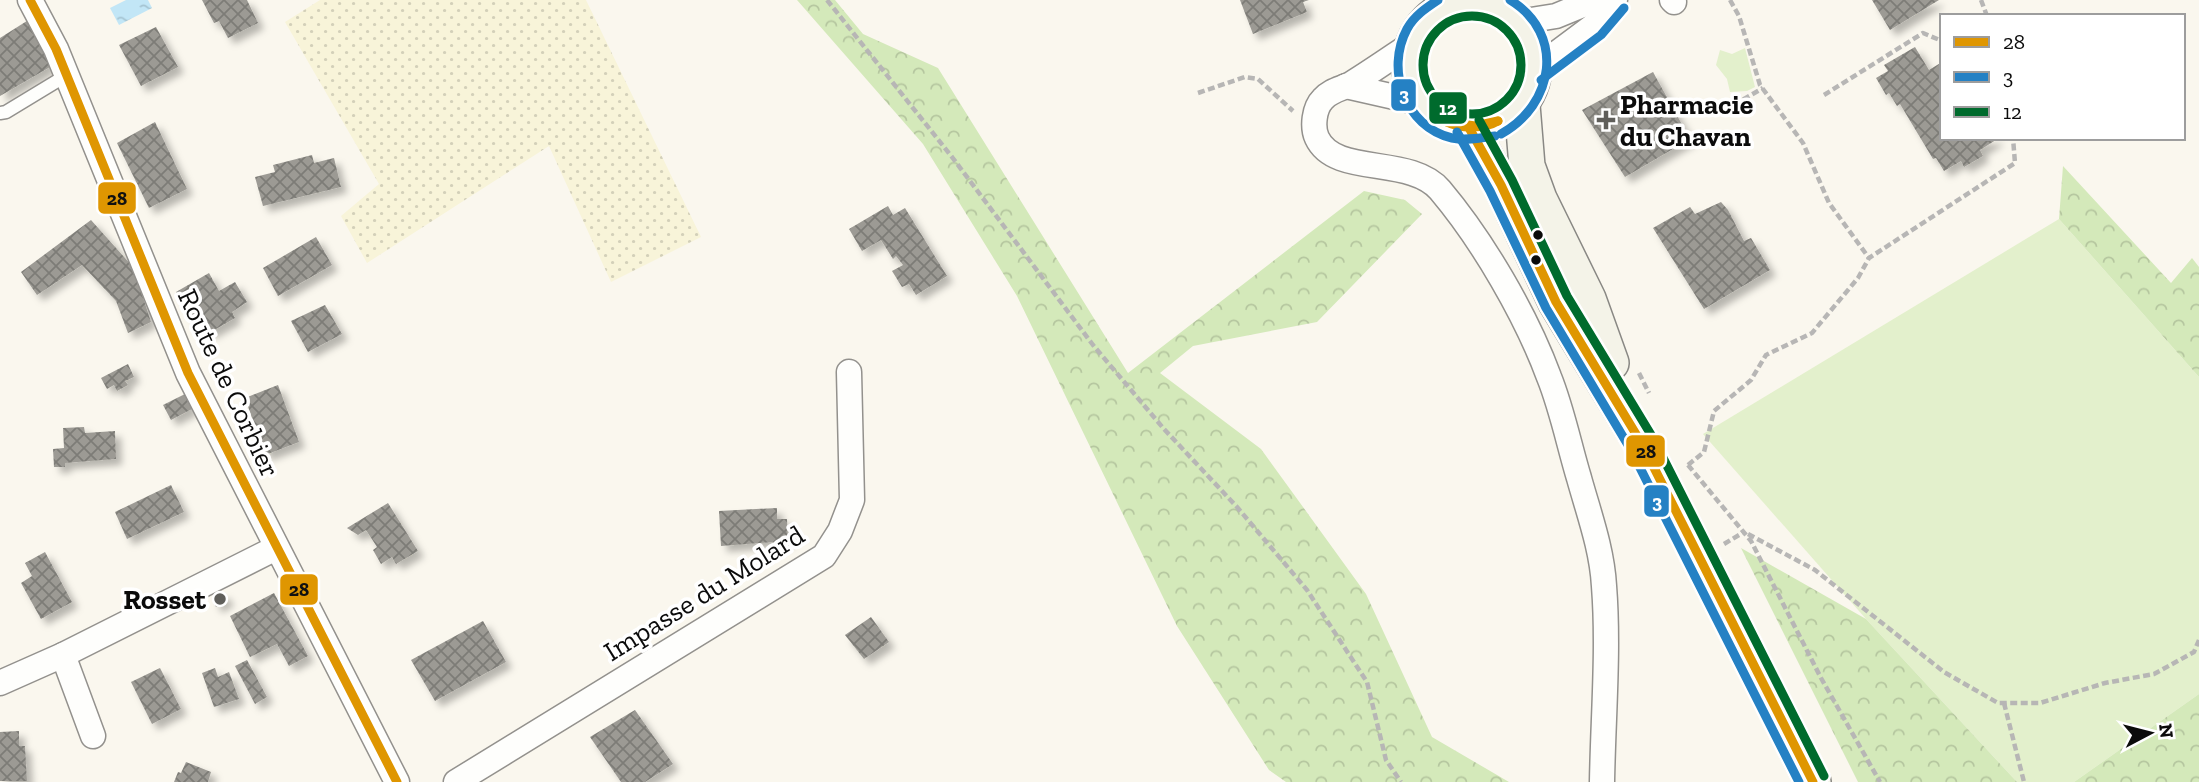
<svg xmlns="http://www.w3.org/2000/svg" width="2199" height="782" font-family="'Zilla Slab',serif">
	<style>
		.farmland { fill: url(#farmland-dots) }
		.green { fill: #e3f0cc }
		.forest { fill: url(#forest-crowns) }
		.water { fill: url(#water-ripples) }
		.building { fill: url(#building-cross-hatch); filter: url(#shadow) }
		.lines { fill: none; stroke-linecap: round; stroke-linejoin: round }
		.lane-casing { stroke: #93918d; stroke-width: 15 }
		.street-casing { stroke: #93918d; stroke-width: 27 }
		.secondary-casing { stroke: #898884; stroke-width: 38 }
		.path { stroke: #b7b6b5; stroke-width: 4.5; stroke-dasharray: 7 3.5; stroke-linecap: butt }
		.lane { stroke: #fefefc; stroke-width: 12 }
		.street { stroke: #fefefc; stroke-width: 24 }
		.secondary { stroke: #f4f3e8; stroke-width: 35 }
		.bus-1-casing { stroke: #fff; stroke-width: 14 }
		.bus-2-casing { stroke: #fff; stroke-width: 14 }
		.bus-3-casing { stroke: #fff; stroke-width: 14 }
		.bus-1 { stroke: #df9601; stroke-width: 9 }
		.bus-2 { stroke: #2581c4; stroke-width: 9 }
		.bus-3 { stroke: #006b2d; stroke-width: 9 }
		.poi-dot { fill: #5f5e5a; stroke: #fff; stroke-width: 2.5 }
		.bus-dot { fill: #0b0b0b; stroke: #fff; stroke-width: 2.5 }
		.labels { text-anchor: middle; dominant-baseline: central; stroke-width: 7; stroke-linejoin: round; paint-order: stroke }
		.poi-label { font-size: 28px; font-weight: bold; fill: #0b0b0b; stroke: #fff; text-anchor: start }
		.street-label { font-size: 28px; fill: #0b0b0b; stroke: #fff }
		.line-badge { stroke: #fff; stroke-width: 2.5 }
		.badge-label { font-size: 19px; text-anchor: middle; font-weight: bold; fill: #fff }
		.pale-badge-label { font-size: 19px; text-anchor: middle; font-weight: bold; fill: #111 }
	</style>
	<defs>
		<pattern id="farmland-dots" width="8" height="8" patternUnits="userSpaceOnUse" patternTransform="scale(1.75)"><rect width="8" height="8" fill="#f8f4d9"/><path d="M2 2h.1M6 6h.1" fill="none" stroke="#d3d0b9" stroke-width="1.8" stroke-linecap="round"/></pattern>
		<pattern id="forest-crowns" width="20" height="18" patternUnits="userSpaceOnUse" patternTransform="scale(1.75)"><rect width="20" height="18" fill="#d4e9ba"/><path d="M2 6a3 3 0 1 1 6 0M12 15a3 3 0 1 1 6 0" fill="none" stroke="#b5c69f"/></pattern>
		<pattern id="water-ripples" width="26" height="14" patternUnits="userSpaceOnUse" patternTransform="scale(1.75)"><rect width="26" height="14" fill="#c2e6f6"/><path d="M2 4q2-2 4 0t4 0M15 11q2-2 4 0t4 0" fill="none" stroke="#a5c4d2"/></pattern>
		<pattern id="building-cross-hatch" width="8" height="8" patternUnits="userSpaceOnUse" patternTransform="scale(1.75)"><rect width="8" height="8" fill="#9c9a94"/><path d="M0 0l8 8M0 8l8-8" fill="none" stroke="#7d7c77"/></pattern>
		<filter id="shadow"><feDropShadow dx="6" dy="6" stdDeviation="3.5" flood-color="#0004"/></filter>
	</defs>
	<rect width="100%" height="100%" fill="#faf7ee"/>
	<polygon class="farmland" points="320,0 586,0 701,237 611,282 549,146 367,263 341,216 379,184 285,22"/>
	<g class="green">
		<polygon points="1745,48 1755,87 1747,91 1730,92 1727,79 1716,65 1720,50 1732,54"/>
		<polygon points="2059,219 2199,377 2199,694 2074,782 2017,782 1866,619 1703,434"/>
	</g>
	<g class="forest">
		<polygon points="797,0 835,0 863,34 938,68 1128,373 1364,191 1405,200 1422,214 1317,322 1193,346 1160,373 1261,449 1366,594 1432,737 1509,782 1286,782 1269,770 1177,626 1017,296 923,144"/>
		<polygon points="2063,166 2171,283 2192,258 2199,267 2199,377 2059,219"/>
		<polygon points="1741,548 1866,619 2017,782 1858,782"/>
		<polygon points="2199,694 2199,782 2074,782"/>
	</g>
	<polygon class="water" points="126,0 148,0 152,8 119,25 110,8"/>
	<g class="building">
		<polygon points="202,0 247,0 258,23 228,38 219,21 214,23"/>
		<polygon points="1240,0 1309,0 1303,2 1307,12 1253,34"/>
		<polygon points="1872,0 1939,0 1890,30"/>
		<polygon points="30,19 50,67 0,96 0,38"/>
		<polygon points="156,27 178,67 141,86 119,45"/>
		<polygon points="1915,47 1929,70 1942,62 1942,138 1999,138 1980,150 1983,156 1964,167 1961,161 1944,171 1936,158 1933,159 1900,104 1897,106 1889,93 1886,95 1876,78 1888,71 1884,65"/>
		<polygon points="1653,72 1690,139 1625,177 1582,110"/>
		<polygon points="155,122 187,189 149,208 117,143"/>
		<polygon points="312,155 314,163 334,158 341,187 263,206 255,177 275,172 273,165"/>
		<polygon points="1721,202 1728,210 1744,241 1751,238 1770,270 1704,309 1653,228 1690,207 1695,214"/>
		<polygon points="888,206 893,215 905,208 947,276 916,295 909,284 902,287 892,271 903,265 896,256 893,259 881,240 862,251 849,229"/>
		<polygon points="91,220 133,267 151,322 128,333 116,301 82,265 37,295 21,272"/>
		<polygon points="316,237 332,265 278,296 263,268"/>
		<polygon points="209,273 219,291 235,282 247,302 232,312 235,318 209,333 202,321 196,325 176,292"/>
		<polygon points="325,305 342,334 308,352 291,321"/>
		<polygon points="128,364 134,377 125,381 128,385 117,391 114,385 107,389 101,378"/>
		<polygon points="278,385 299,442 265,455 245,398"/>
		<polygon points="185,394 192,409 171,420 163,405"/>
		<polygon points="84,427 85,433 115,431 116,459 65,463 65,467 54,467 53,449 64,448 63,428"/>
		<polygon points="171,485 184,512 127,539 115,512"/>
		<polygon points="388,503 418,551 396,564 392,557 381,564 373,550 377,547 366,530 358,535 347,528"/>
		<polygon points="777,508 777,519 787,519 788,541 721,546 719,511"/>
		<polygon points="45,552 72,602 41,619 21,583 32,576 25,563"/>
		<polygon points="223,592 228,600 216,607 212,598"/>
		<polygon points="274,593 308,656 289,666 277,644 250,657 230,616"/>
		<polygon points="871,617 889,642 864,659 845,635"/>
		<polygon points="483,621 506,662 435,701 411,660"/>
		<polygon points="247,660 267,697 255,704 235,666"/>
		<polygon points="160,668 181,709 152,724 131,682"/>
		<polygon points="215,668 218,677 229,672 239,699 214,707 202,673"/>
		<polygon points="635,710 673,764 645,782 621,782 590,737"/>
		<polygon points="19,731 19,746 25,746 27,781 0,781 0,732"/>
		<polygon points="186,762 211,772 208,782 174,782 178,772 181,773"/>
	</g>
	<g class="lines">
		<defs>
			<polyline id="lane" points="0,113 6,112 67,75"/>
			<g id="street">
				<polyline points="30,0 56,49 188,373 397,782"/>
				<polyline points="1672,0 1674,2"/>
				<polyline points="1519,22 1556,16 1595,0"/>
				<path d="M1413 43C1392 57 1372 71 1351 84 1341 89 1331 90 1323 99 1314 108 1312 127 1317 138 1335 177 1410 155 1440 190 1483 241 1526 315 1549 377 1562 409 1569 445 1579 478 1589 514 1602 549 1604 586 1609 649 1603 719 1602 782"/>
				<polyline points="1534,70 1593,26 1615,0"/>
				<polyline points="1346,86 1421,103"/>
				<polyline points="0,683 63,655"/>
				<polyline points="93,736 63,655 276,548"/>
				<polyline points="456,782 824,556 840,531 852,500 849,372"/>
			</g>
			<g id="secondary">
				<circle cx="1472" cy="65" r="62"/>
				<polyline points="1522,105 1527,166 1539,199 1588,299 1611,363"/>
				<polyline points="1468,126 1501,185 1556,302 1642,444 1813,782"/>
			</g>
		</defs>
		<use href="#lane" class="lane-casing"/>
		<use href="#street" class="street-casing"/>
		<use href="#secondary" class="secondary-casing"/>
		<g class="path">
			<polyline points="827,0 952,157 1093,345 1164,429 1237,507 1307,590 1367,682 1386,760 1401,782"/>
			<polyline points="1730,0 1739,16 1760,85 1803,143 1829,203 1869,258"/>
			<polyline points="1981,0 1987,16"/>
			<polyline points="1198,93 1245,77 1258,79 1293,111"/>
			<polyline points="1824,95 1923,33 1942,41"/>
			<polyline points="1725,110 1763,88"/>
			<polyline points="1639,373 1649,393"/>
			<polyline points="1688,465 1751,541 1821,678 1880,782"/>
			<polyline points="1688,465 1704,452 1714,411 1751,380 1766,355 1812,333 1858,278 1869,258 2015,163 2013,138"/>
			<polyline points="1748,534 1815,570 1944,672 1998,703 2040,703 2105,683 2154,674 2194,652 2199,640"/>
			<polyline points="1724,544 1744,532"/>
			<polyline points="2004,703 2024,782"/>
		</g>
		<use href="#lane" class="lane"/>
		<use href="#street" class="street"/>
		<use href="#secondary" class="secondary"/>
		<defs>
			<g id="bus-1">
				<polyline points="30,0 56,49 188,373 397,782"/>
				<polyline points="1447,122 1475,126 1498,121"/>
				<path d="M1447 122C1460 129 1485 129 1498 121"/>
				<polyline points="1468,126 1501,185 1556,302 1642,444 1813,782"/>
			</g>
			<g id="bus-2">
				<path d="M1438 0C1426 8 1414 16 1407 29 1385 70 1405 127 1452 138 1466 141 1481 138 1495 136"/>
				<polyline points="1541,80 1601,35 1624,8"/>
				<polyline points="1457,132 1490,191 1546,308 1631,450 1799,782"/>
				<path d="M1501 134C1554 105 1566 34 1510 0"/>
			</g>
			<g id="bus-3">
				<circle cx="1472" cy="65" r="49"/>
				<polyline points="1479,120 1512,180 1567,296 1653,438 1824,776"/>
			</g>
		</defs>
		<use href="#bus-1" class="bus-1-casing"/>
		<use href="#bus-2" class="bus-2-casing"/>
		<use href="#bus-3" class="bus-3-casing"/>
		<use href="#bus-1" class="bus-1"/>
		<use href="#bus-2" class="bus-2"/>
		<use href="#bus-3" class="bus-3"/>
	</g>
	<g class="poi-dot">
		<path d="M1602.5 109.5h7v7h7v7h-7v7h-7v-7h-7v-7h7z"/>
		<circle cx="220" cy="599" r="7"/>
	</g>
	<g class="bus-dot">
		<circle cx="1538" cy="235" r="6"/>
		<circle cx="1536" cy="260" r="6"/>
	</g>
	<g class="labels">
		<g class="poi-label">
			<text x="1620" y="104">Pharmacie<tspan x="1620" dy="32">du Chavan</tspan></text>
			<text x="206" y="599" text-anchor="end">Rosset</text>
		</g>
		<g class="street-label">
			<text transform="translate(229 383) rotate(65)">Route de Corbier</text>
			<text transform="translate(704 593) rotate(-32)">Impasse du Molard</text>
		</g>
	</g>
	<g class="line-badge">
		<rect x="1390" y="78" width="27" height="34" rx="7" fill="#2581c4"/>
		<rect x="1428" y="91" width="40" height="34" rx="7" fill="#006b2d"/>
		<rect x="97" y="181" width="40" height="34" rx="7" fill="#df9601"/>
		<rect x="1625" y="434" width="41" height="34" rx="7" fill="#df9601"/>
		<rect x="1643" y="484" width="27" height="34" rx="7" fill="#2581c4"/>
		<rect x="279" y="573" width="40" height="33" rx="7" fill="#df9601"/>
	</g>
	<g class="badge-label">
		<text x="1404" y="101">3</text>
		<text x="1448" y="115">12</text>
		<text x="1657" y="508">3</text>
	</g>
	<g class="pale-badge-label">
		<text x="117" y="205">28</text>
		<text x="1646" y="458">28</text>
		<text x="299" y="596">28</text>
	</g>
	<rect x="1940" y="14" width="245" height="126" fill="#ffffff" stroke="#9d9d9d" stroke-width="2"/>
	<rect x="1954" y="37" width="35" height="10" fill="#df9601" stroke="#9d9d9d" stroke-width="2"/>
	<text x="2003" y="49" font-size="21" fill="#0b0b0b">28</text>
	<rect x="1954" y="72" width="35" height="10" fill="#2581c4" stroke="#9d9d9d" stroke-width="2"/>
	<text x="2003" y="84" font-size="21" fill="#0b0b0b">3</text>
	<rect x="1954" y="107" width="35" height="10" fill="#006b2d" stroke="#9d9d9d" stroke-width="2"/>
	<text x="2003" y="119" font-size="21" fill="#0b0b0b">12</text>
	<g transform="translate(2150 733) rotate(83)" stroke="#ffffff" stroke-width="5" paint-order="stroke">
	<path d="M0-5L12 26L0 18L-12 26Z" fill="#0b0b0b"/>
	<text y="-10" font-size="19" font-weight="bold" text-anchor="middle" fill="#0b0b0b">N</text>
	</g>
</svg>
